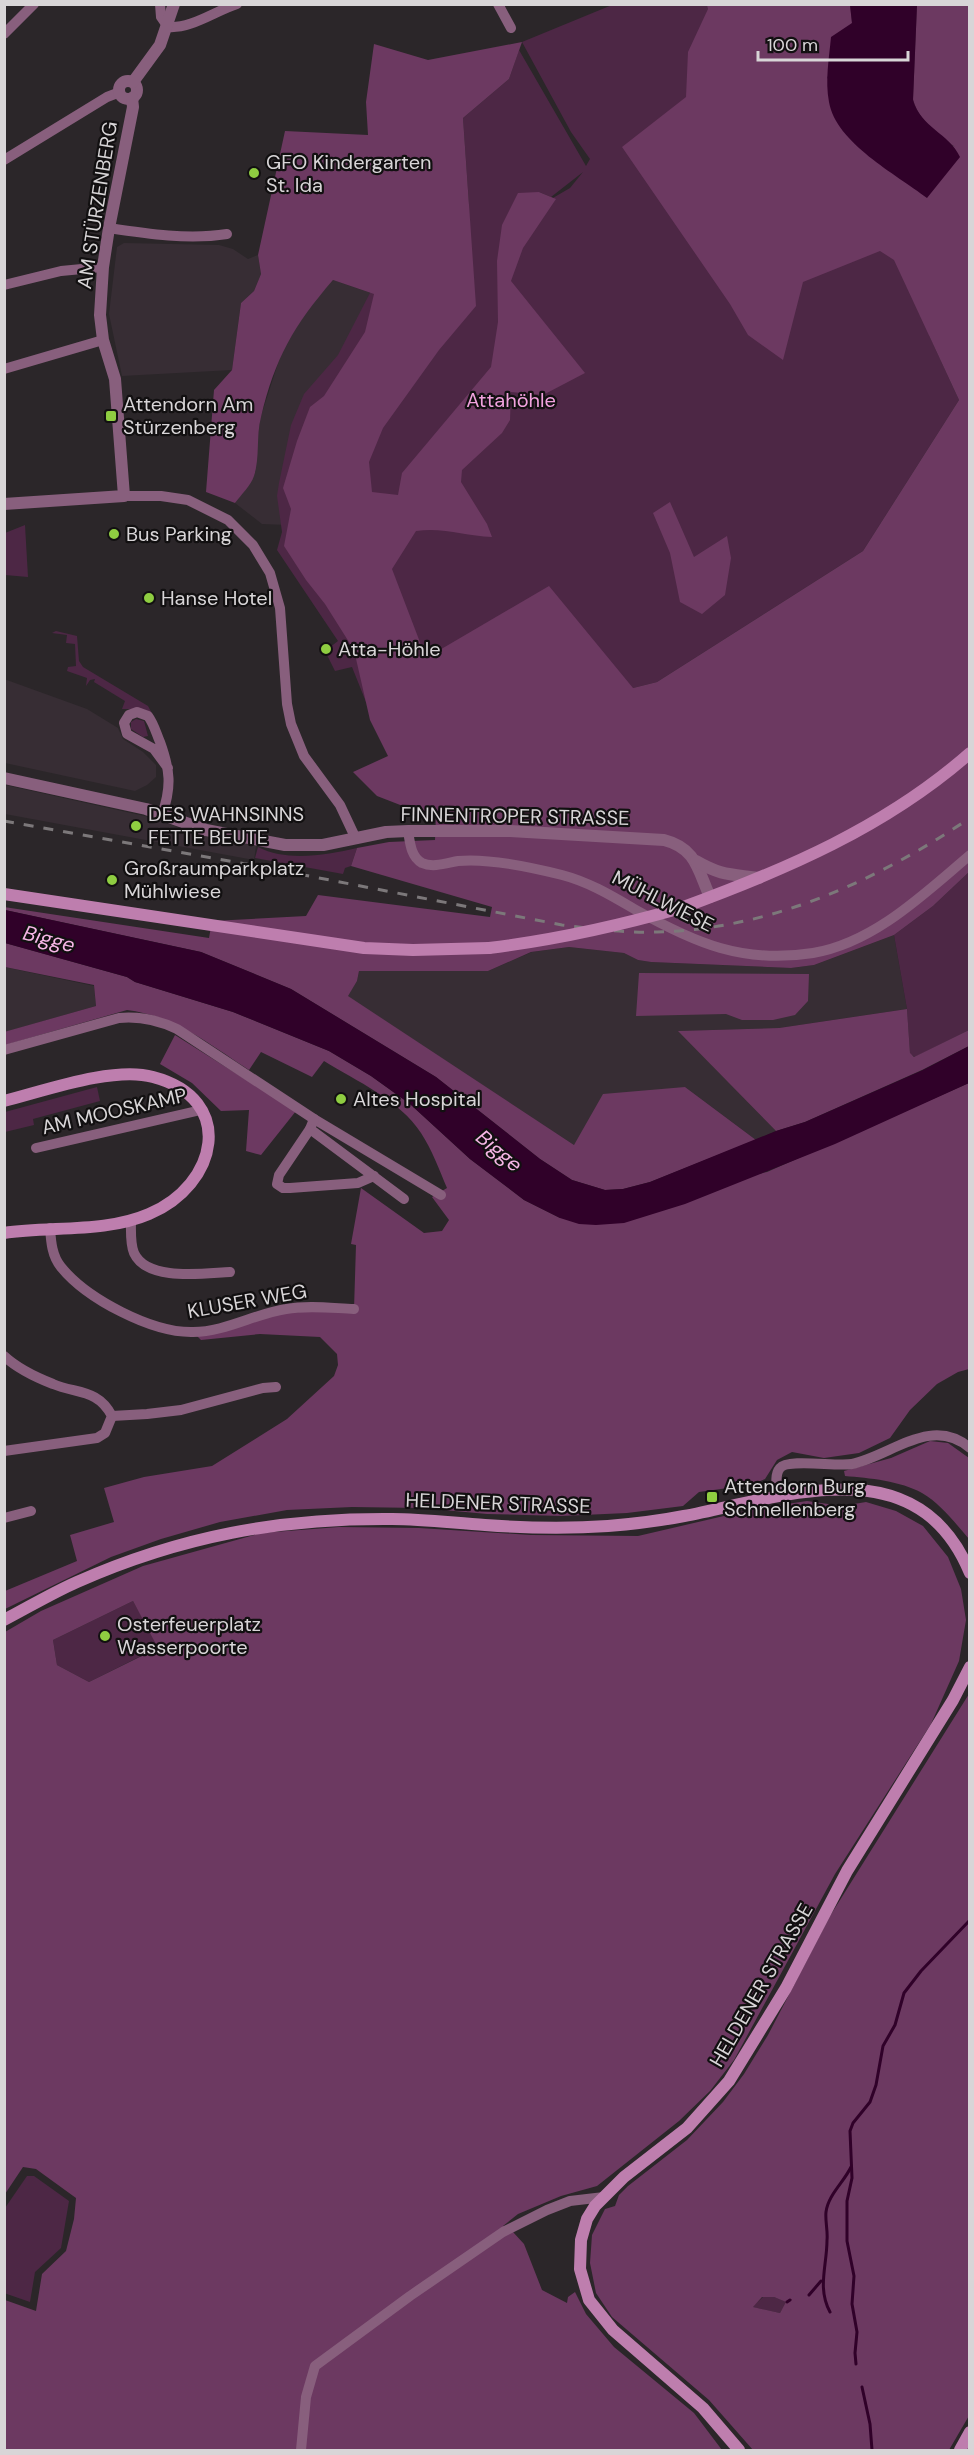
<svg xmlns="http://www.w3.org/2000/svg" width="974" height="2455" font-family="'DM Sans',sans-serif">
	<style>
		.built { fill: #372d34 }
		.green { fill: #4d2745; fill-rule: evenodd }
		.forest { fill: #6c3961; fill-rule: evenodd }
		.water { fill: #300129 }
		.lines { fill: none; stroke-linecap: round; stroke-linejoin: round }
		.stream { stroke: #300129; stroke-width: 3 }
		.minor { stroke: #885f7d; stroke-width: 10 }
		.tertiary { stroke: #885f7d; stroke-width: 12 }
		.secondary { stroke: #be7eae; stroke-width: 12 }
		.rail { stroke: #7c787a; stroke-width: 3; stroke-dasharray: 10 10; stroke-linecap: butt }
		.secondary-bridge { stroke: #be7eae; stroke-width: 12 }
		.poi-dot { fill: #8fcd41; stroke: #121011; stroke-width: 2 }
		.labels { text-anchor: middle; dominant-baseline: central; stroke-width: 4.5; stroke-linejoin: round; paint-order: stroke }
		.poi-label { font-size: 20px; fill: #d8d5d7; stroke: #121011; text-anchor: start }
		.street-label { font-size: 20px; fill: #d8d5d7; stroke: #121011 }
		.park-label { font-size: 20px; fill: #f1a2de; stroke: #121011 }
		.water-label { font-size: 21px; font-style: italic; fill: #f6b6e6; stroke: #121011 }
	</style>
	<rect width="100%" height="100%" fill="#2b2629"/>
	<g class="built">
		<polygon points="124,243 219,245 233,249 248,259 258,255 261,274 254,291 241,303 232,370 122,376 109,314 117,247"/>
		<polygon points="333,280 374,294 287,525 262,524 235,503 254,476 260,419 282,351 308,308"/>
		<polygon points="4,679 87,709 118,728 123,739 143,752 156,765 156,777 147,785 135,791 5,763"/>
		<polygon points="5,785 149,817 200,835 256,846 254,860 5,814"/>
		<polygon points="894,935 907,1009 779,1028 679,1031 776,1131 756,1140 685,1087 574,1145 347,996 357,981 359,971 488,971 532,952 569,947 624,953 638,960 651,962 791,968 814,965"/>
		<polygon points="4,967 94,986 96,1006 5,1032"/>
	</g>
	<g class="green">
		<path d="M612 5H969L929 335 959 400 863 551 657 682 633 688 366 702 352 667 335 671 325 651 338 641 277 550 282 532 277 496 279 483 291 425 304 394 338 355 371 291 469 205 463 118 509 79 519 50 586 166 590 159 571 132 522 42ZM583 172 570 188 534 209 539 192 551 197Z"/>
		<polygon points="25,525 28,577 5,575 5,533"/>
		<path d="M56 631 77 636 79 661 83 667 148 706 155 719C145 704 137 710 122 709L125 701 94 682 95 679 90 680 86 686 87 678 67 671 68 667 76 666 75 644 66 643 67 635 52 633Z"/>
		<polygon points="136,719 144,721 148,736 143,737 131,729 131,722"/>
		<path d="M258 847C287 862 326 855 357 848L351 866 345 868 343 874 255 858Z"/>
		<polygon points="969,872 969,1030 915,1057 910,1054 907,1009 894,935 933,906"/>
		<polygon points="97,1087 100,1101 33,1119 34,1125 5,1132 5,1112"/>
		<polygon points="133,1601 159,1647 89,1682 57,1665 53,1640"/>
		<polygon points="27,2176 34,2176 69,2201 61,2248 35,2272 30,2302 4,2293 5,2208"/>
		<polygon points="763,2297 774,2297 787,2302 780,2313 752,2307"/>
	</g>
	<g class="forest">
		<path d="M707 5H850L852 23 827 78 955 147C938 133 919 122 913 99L917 5H969V872L933 906 894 935 814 965 791 968 651 962 638 960 624 953 569 947 531 952 488 971H359L357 981 348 996 574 1145 603 1094 685 1087 756 1140 650 1182 623 1189 605 1190 572 1180 540 1159 436 1077 291 989 201 952 5 910 4 907 209 938 212 921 306 916 318 895 490 917 492 907 351 866 357 848 389 842 435 840 436 815 408 808 377 796 353 772 388 756 370 720 354 650 325 604 306 580 284 546 291 509 283 488 297 441 310 407 324 396 365 332 374 294 333 280C294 325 275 358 261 417 256 436 260 458 254 476 251 485 241 495 235 503L206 492 214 390 232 370 241 303 254 291 261 274 258 255 285 131 368 135 366 102 374 44 428 60 522 42 509 79 463 118 476 306 439 350 383 428 369 462 372 492 398 495 402 473 491 367 498 322 497 261 502 225 518 193 539 192 556 199 523 248 511 281 585 373 543 395 511 392 510 420 502 433 462 470 461 482 487 524 492 537C465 536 443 527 416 531L392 569 426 658 549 586 633 688 657 682 863 551 959 400 894 260 880 251 803 282 783 360 748 335 730 304 622 147 686 97 688 52 708 9Z"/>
		<polygon points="670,502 694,557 727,536 731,558 725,595 702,614 680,602 670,553 653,513"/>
		<path d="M5 943 127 977 135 982 233 1012 329 1051 371 1076 410 1104 470 1159 524 1200 560 1218 767 1172 969 1083V1369L958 1372 937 1384 910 1410 890 1438 859 1453 824 1458 792 1452 777 1460 765 1479 750 1485 699 1492 683 1506 627 1513 561 1516 487 1514 422 1508 352 1507 287 1510 220 1522 161 1539 111 1557 5 1609V1591L77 1561 70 1535 114 1522 104 1488 144 1477 212 1466 287 1419 334 1376 338 1365 337 1354 320 1337 260 1334 201 1340 193 1332 265 1314 354 1309 356 1245 351 1244 361 1188 424 1233 442 1231 449 1220 432 1197 447 1188C439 1169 432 1150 421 1133 400 1100 356 1081 324 1061L312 1077 261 1052 249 1070C209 1044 175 1016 127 1010L5 1045 4 1032 96 1006 94 985 5 967Z"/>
		<polygon points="639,973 809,974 808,1001 795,1015 773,1020 742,1020 726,1014 636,1016"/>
		<polygon points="907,1009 910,1053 914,1057 969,1030 969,1046 922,1070 805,1122 776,1131 678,1031 779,1028"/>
		<polygon points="175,1035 296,1111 261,1155 246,1151 249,1110 221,1111 192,1083 160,1064"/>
		<path d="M930 1441 948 1443 969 1458V1539C955 1523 941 1504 922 1493 901 1481 869 1478 845 1476L844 1471 891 1458Z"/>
		<path d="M807 1501 842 1506 866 1502 896 1511 923 1526 948 1557 961 1589 966 1620 959 1661 931 1724 835 1874 734 2060 710 2091 679 2121 597 2186 561 2196 518 2214 503 2226 513 2232 524 2244 542 2290 567 2303 568 2297 575 2292 586 2314 614 2347 694 2413 722 2450H5V2300L36 2311 42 2274 66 2251 74 2219 76 2198 36 2169 23 2167 5 2194V1632L41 1611 143 1566 261 1533 339 1527 419 1528 531 1535 638 1536 754 1509ZM133 1601 158 1648 89 1682 57 1665 53 1640Z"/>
		<path d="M969 1694 970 2414 949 2450H753L709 2400 612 2317 596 2293 590 2263 592 2235 605 2209 615 2206 619 2195 628 2186 687 2140 723 2102 744 2074 768 2035 830 1916ZM762 2297H774L786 2302 780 2313 753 2307Z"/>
	</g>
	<g class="water">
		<path d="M850 5H917L913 100C921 128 949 133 960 157L927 198C896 174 836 143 829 102 825 80 829 59 831 37L852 23Z"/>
		<polygon points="5,910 201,952 291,989 436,1077 540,1159 572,1180 605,1190 623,1189 650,1182 776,1131 805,1122 923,1070 969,1046 969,1083 835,1144 685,1204 624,1223 596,1225 579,1224 560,1218 524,1200 470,1159 410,1104 371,1076 329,1051 233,1012 135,982 127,977 5,943"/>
	</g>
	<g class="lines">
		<g class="stream">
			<polyline points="809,2295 821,2281"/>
			<polyline points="787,2302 790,2300"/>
			<path d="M830 2312C817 2288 827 2266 827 2240 828 2231 825 2221 826 2212 828 2195 844 2182 851 2167"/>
			<polyline points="856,2364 855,2353 857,2332 852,2304 854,2276 847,2241 847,2201 852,2178 850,2131 853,2123 870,2102 876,2085 883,2046 895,2025 904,1993 921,1971 970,1920"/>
			<polyline points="862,2387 870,2424 872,2450"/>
		</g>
		<g class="minor">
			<path d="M160 4 161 17 168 27C191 29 215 11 237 4"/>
			<polyline points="498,4 511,28"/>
			<polyline points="4,34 34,4"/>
			<polyline points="4,160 107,97 120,92"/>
			<path d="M109 228C148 234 189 240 227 234"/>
			<polyline points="4,285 61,271 103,267"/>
			<polyline points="4,369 103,340"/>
			<polyline points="124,496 161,496 188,500 228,520 253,545 270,573 280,608 287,704 291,724 304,756 340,805 356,839"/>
			<path d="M162 815C172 786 170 770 160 742 156 733 154 724 148 716L137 712 129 715 124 723 127 734 154 749 168 768"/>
			<path d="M408 831C410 843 411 857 422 863 433 868 447 863 458 861 486 858 534 868 562 875 589 882 612 896 636 910 695 943 743 964 813 953 874 943 925 893 970 855"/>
			<path d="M4 1050 119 1018C140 1016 158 1020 177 1029L314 1119 441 1195"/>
			<polyline points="314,1119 310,1129 279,1175 277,1184 283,1188 290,1188 358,1183 374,1176"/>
			<polyline points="310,1129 404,1199"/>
			<polyline points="36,1148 201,1110"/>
			<path d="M131 1220C131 1230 130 1244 134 1253 147 1282 205 1273 230 1272"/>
			<path d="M50 1228C51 1242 52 1256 61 1267 87 1299 152 1333 193 1332 225 1332 254 1314 286 1309 308 1305 331 1308 354 1309"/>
			<path d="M4 1356C18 1369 35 1377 53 1384 77 1394 98 1389 112 1416L105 1433 97 1438 4 1451"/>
			<polyline points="112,1416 147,1414 181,1410 263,1388 276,1387"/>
			<path d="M778 1495C777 1487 774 1475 780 1468 788 1458 837 1467 852 1464 891 1456 931 1415 970 1448"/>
			<polyline points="4,1518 31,1511"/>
			<polyline points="301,2450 306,2397 315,2366 410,2296 503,2232 547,2210 570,2201 604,2197"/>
		</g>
		<g class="tertiary">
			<circle cx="128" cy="90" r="9"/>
			<polyline points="133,82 160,45 174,4"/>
			<polyline points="4,504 124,496 115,379 103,340 100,315 103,267 109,228 133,107 132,98"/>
			<path d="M4 778 146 809 206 830 285 845H323L386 832 408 831H510L664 840C696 848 698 870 710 897"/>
			<path d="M696 861C722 876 730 874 759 878"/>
		</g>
		<g class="secondary">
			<polyline points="4,894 364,948 413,950 489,948"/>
			<path d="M681 908C785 870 886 827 970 753"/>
			<path d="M4 1101C44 1091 113 1066 153 1077 237 1099 218 1185 149 1214 105 1233 52 1226 4 1233"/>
			<path d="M4 1620C29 1607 52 1593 77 1582 181 1536 280 1518 392 1519 423 1519 454 1523 485 1525 525 1528 567 1529 608 1526 633 1524 659 1521 684 1516 785 1497 917 1445 970 1573"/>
			<polyline points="739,2450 703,2408 613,2330 589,2300 580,2269 581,2240 587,2219 595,2206 624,2177 687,2128 729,2081 786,1988 847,1871 953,1700 970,1667"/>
			<polyline points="960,2450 970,2432"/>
		</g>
		<path class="rail" d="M4 821 252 865 562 925C593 929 625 933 657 932 772 929 876 881 970 818"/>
		<path class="secondary-bridge" d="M489 948C554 940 618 926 681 908"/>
	</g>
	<g class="poi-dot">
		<circle cx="254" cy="173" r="6"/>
		<rect x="105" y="410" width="12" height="12" rx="3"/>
		<circle cx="114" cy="534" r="6"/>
		<circle cx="149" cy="598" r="6"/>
		<circle cx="326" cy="649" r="6"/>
		<circle cx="136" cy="826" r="6"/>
		<circle cx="112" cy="880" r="6"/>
		<circle cx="341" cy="1099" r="6"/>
		<rect x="706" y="1491" width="12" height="12" rx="3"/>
		<circle cx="105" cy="1636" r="6"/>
	</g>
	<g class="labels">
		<g class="poi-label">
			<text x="266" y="162">GFO Kindergarten<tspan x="266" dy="23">St. Ida</tspan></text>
			<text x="123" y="404">Attendorn Am<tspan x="123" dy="23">Stürzenberg</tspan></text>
			<text x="126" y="534">Bus Parking</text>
			<text x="161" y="598">Hanse Hotel</text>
			<text x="338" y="649">Atta-Höhle</text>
			<text x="148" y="814">DES WAHNSINNS<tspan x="148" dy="23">FETTE BEUTE</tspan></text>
			<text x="124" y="868">Großraumparkplatz<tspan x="124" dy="23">Mühlwiese</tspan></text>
			<text x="353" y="1099">Altes Hospital</text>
			<text x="724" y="1486">Attendorn Burg<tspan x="724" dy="23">Schnellenberg</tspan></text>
			<text x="117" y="1624">Osterfeuerplatz<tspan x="117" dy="23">Wasserpoorte</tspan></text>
		</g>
		<g class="street-label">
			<text transform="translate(97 205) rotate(-81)">AM STÜRZENBERG</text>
			<text transform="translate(515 816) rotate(1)">FINNENTROPER STRASSE</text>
			<text transform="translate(663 901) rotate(27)">MÜHLWIESE</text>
			<text transform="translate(114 1111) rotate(-13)">AM MOOSKAMP</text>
			<text transform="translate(247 1301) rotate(-10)">KLUSER WEG</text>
			<text transform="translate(498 1503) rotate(2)">HELDENER STRASSE</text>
			<text transform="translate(761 1985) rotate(-60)">HELDENER STRASSE</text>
		</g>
		<g class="park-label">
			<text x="511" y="400">Attahöhle</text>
		</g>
		<g class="water-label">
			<text transform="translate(49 939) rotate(15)">Bigge</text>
			<text transform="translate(499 1151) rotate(40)">Bigge</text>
		</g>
	</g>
	<rect width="974" height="2455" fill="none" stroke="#d8d5d7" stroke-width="12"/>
	<path d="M758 51v9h150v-9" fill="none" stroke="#d8d5d7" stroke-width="3"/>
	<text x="767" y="51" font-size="18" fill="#d8d5d7" stroke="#121011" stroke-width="4.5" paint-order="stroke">100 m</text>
</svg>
